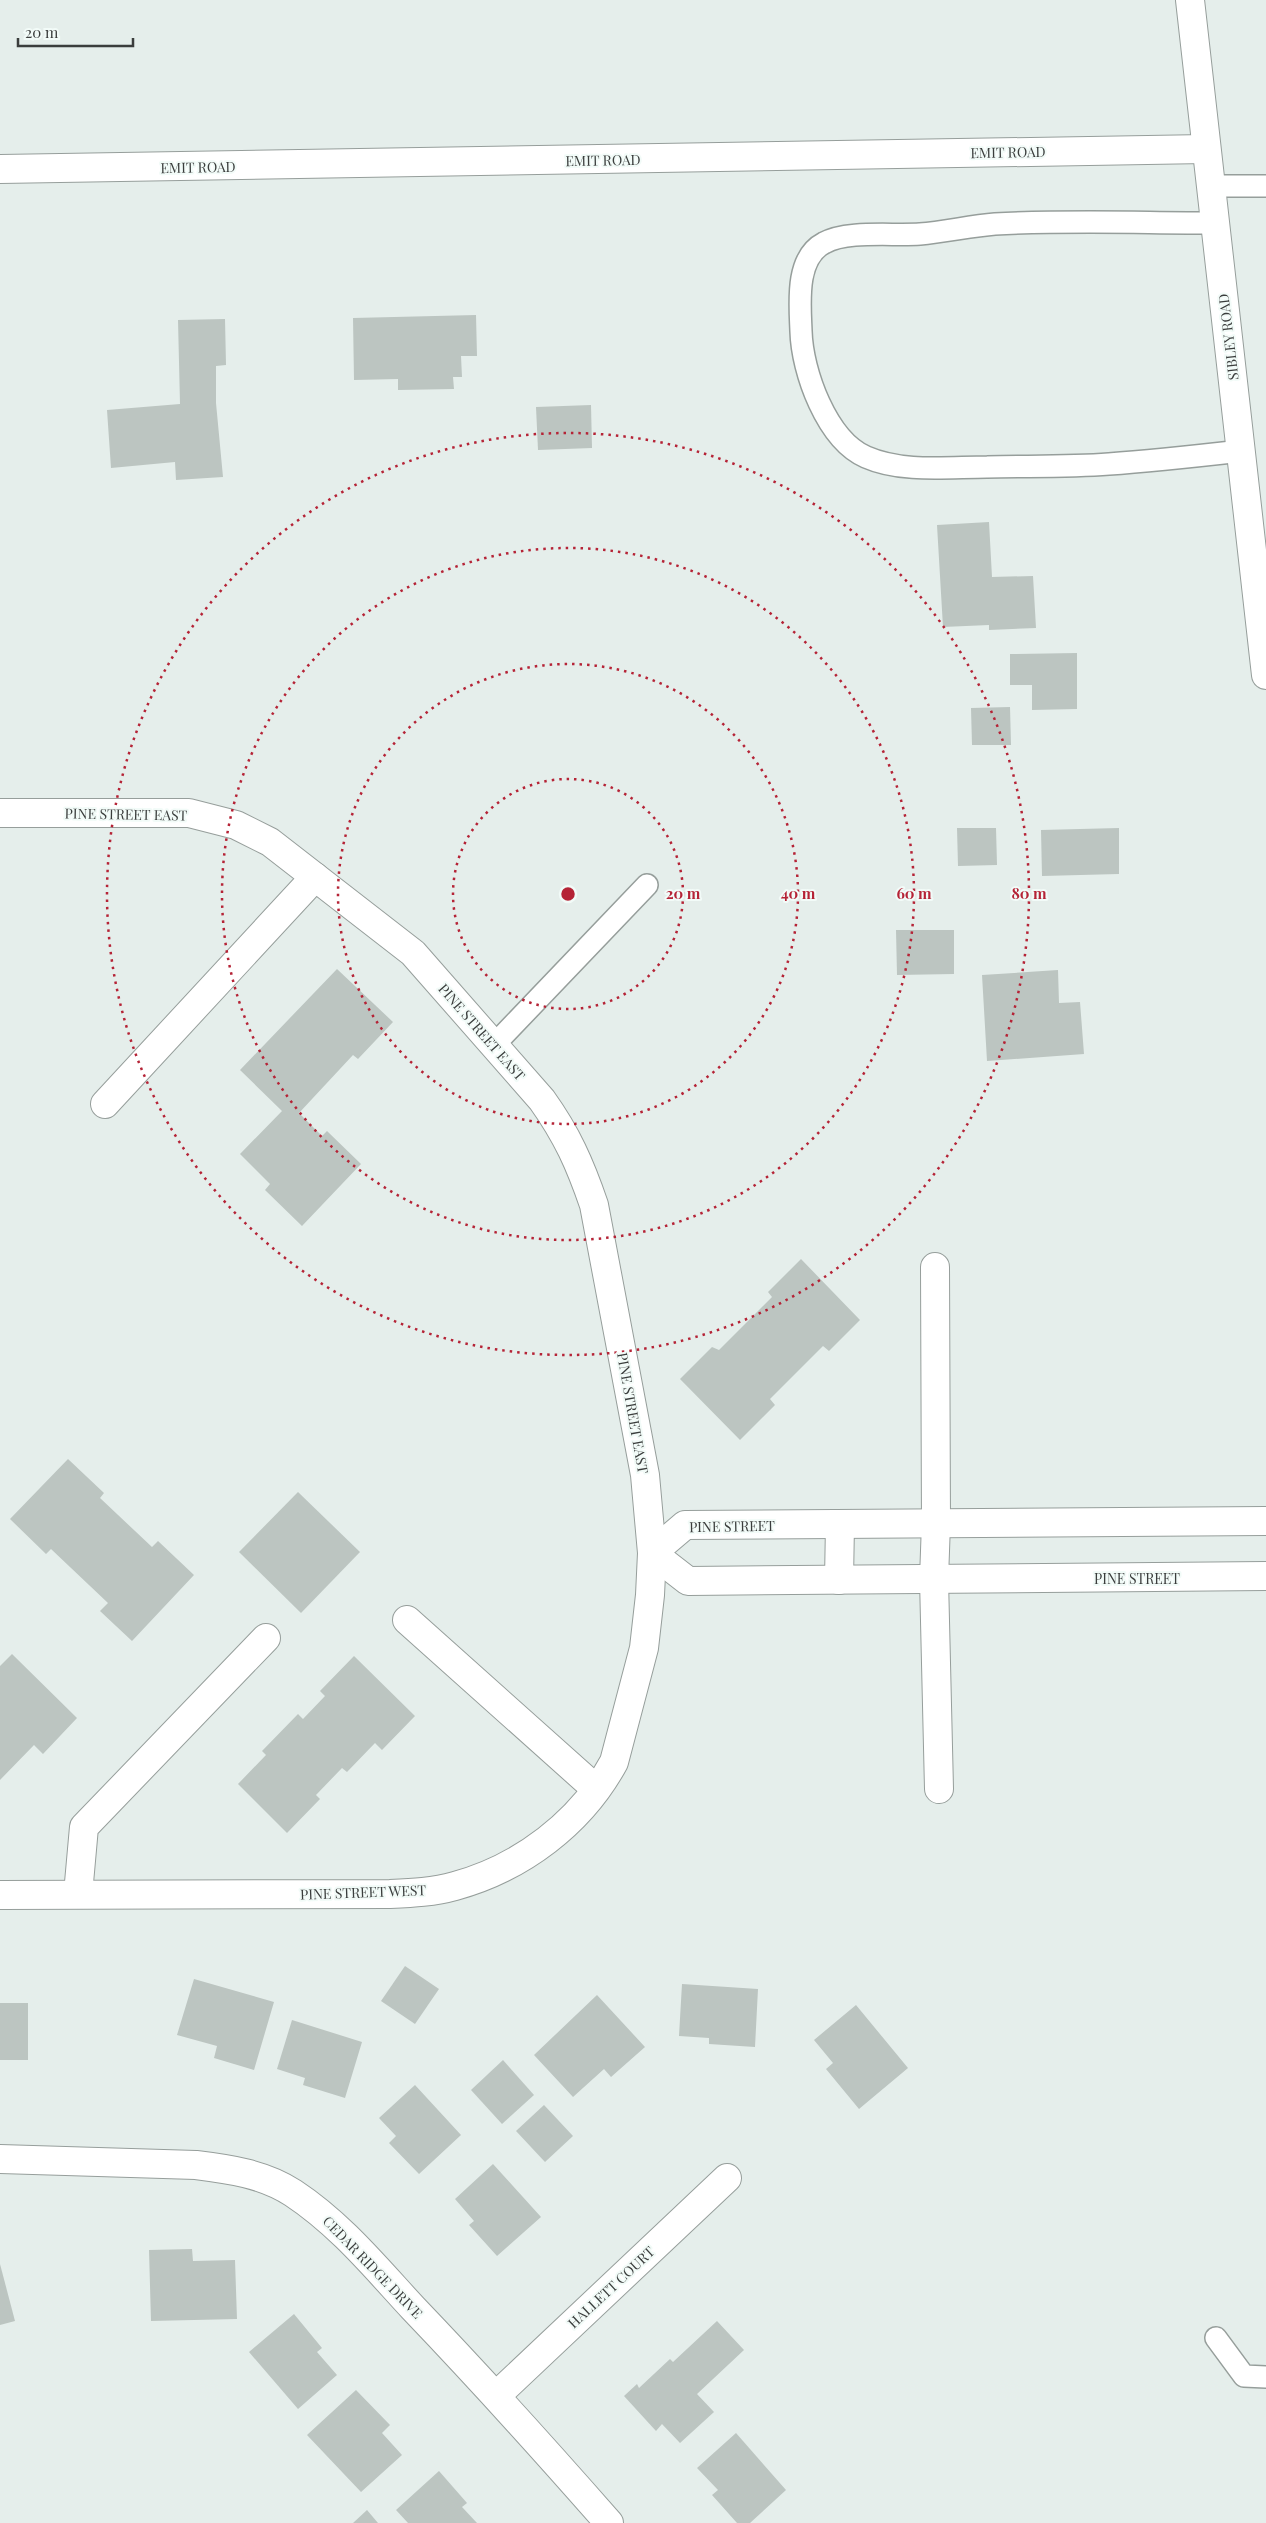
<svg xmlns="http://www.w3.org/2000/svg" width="1266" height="2523" font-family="'Playfair Display',serif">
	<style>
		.building { fill: #bcc5c1 }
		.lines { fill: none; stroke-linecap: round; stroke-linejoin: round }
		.lane-casing { stroke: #969e9b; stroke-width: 24 }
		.street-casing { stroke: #969e9b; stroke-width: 30 }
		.secondary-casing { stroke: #969e9b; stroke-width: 30 }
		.lane { stroke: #fff; stroke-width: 21 }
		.street { stroke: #fff; stroke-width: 28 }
		.secondary { stroke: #fff; stroke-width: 28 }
		.ring { fill: none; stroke: #b52336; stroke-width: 2.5; stroke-dasharray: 2.5 5 }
		.labels { text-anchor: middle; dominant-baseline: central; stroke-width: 4; stroke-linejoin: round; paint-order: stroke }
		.street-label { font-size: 14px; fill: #3a3d3c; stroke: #f2fbf8 }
		.centre { fill: #b52336; stroke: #f2fbf8; stroke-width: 2.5 }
		.ring-label { font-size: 15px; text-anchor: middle; font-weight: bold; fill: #b52336; stroke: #f2fbf8; stroke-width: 4; stroke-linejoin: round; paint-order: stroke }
	</style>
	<rect width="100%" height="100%" fill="#e5eeeb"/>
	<g class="building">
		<polygon points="476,315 477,356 461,356 462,377 453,377 454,389 398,390 398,379 354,380 353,318"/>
		<polygon points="225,319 226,365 216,366 216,403 223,477 176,480 175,462 111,468 107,410 180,404 178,320"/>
		<polygon points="591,405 592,448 538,450 536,407"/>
		<polygon points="989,522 992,577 1033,576 1036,628 989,630 989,625 943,627 937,525"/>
		<polygon points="1077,653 1077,709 1032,710 1032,685 1010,685 1010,654"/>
		<polygon points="1010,707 1011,745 972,745 971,708"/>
		<polygon points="957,828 996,828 997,865 958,866"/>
		<polygon points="1119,828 1119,874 1042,876 1041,830"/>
		<polygon points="896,930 954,930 954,974 897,975"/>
		<polygon points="337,969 393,1022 358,1059 353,1055 299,1113 322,1136 327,1131 361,1164 302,1226 265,1190 270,1184 240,1154 282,1111 240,1070"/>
		<polygon points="1058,970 1059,1003 1080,1002 1084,1054 987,1061 982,975"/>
		<polygon points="801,1259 860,1320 829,1351 823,1346 770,1399 775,1405 740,1440 680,1379 712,1347 719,1350 772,1297 768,1292"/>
		<polygon points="68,1459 104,1493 100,1498 152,1547 158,1541 194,1575 132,1641 100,1611 108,1603 51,1549 46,1554 10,1519"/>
		<polygon points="298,1492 360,1552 301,1613 239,1552"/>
		<polygon points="12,1654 77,1718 43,1754 34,1745 0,1780 0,1666"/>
		<polygon points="354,1656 415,1716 382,1750 375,1743 347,1772 342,1768 316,1795 320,1799 287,1833 238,1784 266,1755 262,1751 298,1714 303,1719 325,1696 320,1691"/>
		<polygon points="405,1966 439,1989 415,2024 381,2001"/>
		<polygon points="194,1979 274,2002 254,2070 214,2058 217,2046 177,2035"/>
		<polygon points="682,1984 758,1989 755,2047 709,2044 709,2038 679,2036"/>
		<polygon points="597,1995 645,2047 611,2077 604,2069 573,2097 534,2055"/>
		<rect x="0" y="2003" width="28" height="57"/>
		<polygon points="856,2005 908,2068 859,2109 826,2069 833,2063 814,2040"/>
		<polygon points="292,2020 362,2042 345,2098 303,2085 305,2078 277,2069"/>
		<polygon points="503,2060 534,2095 502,2124 471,2090"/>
		<polygon points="415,2085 461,2135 419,2174 389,2143 396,2136 379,2118"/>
		<polygon points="544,2105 573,2136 545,2162 516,2131"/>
		<polygon points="493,2164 541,2217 497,2256 469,2225 474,2221 455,2199"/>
		<polygon points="192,2249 193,2261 235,2260 237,2319 151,2321 149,2250"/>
		<polygon points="0,2264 15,2321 0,2325"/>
		<polygon points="294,2314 322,2348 317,2352 337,2375 298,2409 249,2352"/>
		<polygon points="717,2321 744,2350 697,2394 714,2412 680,2443 662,2424 656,2431 624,2396 637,2384 639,2388 670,2359 673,2362"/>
		<polygon points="356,2390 390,2425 382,2433 402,2455 361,2492 307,2435"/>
		<polygon points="736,2433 786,2490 750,2523 737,2523 712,2495 718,2490 697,2468"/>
		<polygon points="439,2471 467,2503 462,2507 477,2523 408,2523 396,2510"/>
		<polygon points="367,2510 378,2523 353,2523"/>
	</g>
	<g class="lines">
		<defs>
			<g id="lane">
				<polyline points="1210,186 1266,186"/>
				<path d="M1215 223C1142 223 1068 220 995 224 970 226 945 232 920 234 893 236 847 230 824 243 795 258 800 304 801 331 802 372 827 440 866 457 902 473 949 467 987 467 1028 466 1069 467 1109 464 1153 461 1197 456 1241 451"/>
				<polyline points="494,1045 647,885"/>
				<polyline points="1216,2338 1244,2376 1266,2377"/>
			</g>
			<g id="street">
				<polyline points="0,169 1206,149"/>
				<path d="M0 813H189L236 825 270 842 413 953 542 1100C567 1135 580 1164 594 1205L645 1475 652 1553 650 1595 644 1648 614 1762C581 1823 521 1868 455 1886 434 1892 412 1893 390 1894L0 1895"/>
				<polyline points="105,1104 315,877"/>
				<polyline points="935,1267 936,1523 934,1579 939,1789"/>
				<polyline points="652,1553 685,1525 1266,1521"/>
				<polyline points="652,1553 688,1581 1266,1576"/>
				<polyline points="839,1580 840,1524"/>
				<polyline points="407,1620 596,1789"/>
				<polyline points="78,1894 84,1827 266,1638"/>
				<path d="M0 2159 196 2165C229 2169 264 2174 293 2193 340 2224 375 2267 413 2308 480 2378 545 2450 609 2523"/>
				<polyline points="496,2396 727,2178"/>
			</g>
			<polyline id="secondary" points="1190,0 1266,675"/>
		</defs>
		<use href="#lane" class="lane-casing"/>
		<use href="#street" class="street-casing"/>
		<use href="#secondary" class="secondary-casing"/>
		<use href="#lane" class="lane"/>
		<use href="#street" class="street"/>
		<use href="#secondary" class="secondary"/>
	</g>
	<g class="ring">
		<circle cx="568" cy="894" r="115"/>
		<circle cx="568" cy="894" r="230"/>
		<circle cx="568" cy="894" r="346"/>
		<circle cx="568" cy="894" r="461"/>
	</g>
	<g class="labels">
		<g class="street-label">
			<text transform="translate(1008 152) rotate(-1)">EMIT ROAD</text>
			<text transform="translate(603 160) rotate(-1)">EMIT ROAD</text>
			<text transform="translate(198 167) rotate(-1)">EMIT ROAD</text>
			<text transform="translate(1228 337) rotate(-97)">SIBLEY ROAD</text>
			<text transform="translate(126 814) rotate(1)">PINE STREET EAST</text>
			<text transform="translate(482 1032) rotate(49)">PINE STREET EAST</text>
			<text transform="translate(633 1413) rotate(80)">PINE STREET EAST</text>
			<text transform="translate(732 1526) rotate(-1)">PINE STREET</text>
			<text x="1137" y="1578">PINE STREET</text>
			<text transform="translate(363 1892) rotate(-2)">PINE STREET WEST</text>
			<text transform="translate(373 2267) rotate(46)">CEDAR RIDGE DRIVE</text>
			<text transform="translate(611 2287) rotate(-43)">HALLETT COURT</text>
		</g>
	</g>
	<circle cx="568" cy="894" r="8" class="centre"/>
	<g class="ring-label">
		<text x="683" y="899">20 m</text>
		<text x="798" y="899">40 m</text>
		<text x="914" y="899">60 m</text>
		<text x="1029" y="899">80 m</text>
	</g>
	<path d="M18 38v8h115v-8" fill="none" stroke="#3a3d3c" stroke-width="2.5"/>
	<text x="25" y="38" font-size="15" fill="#3a3d3c" stroke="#f2fbf8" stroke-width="4" paint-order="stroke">20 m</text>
</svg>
